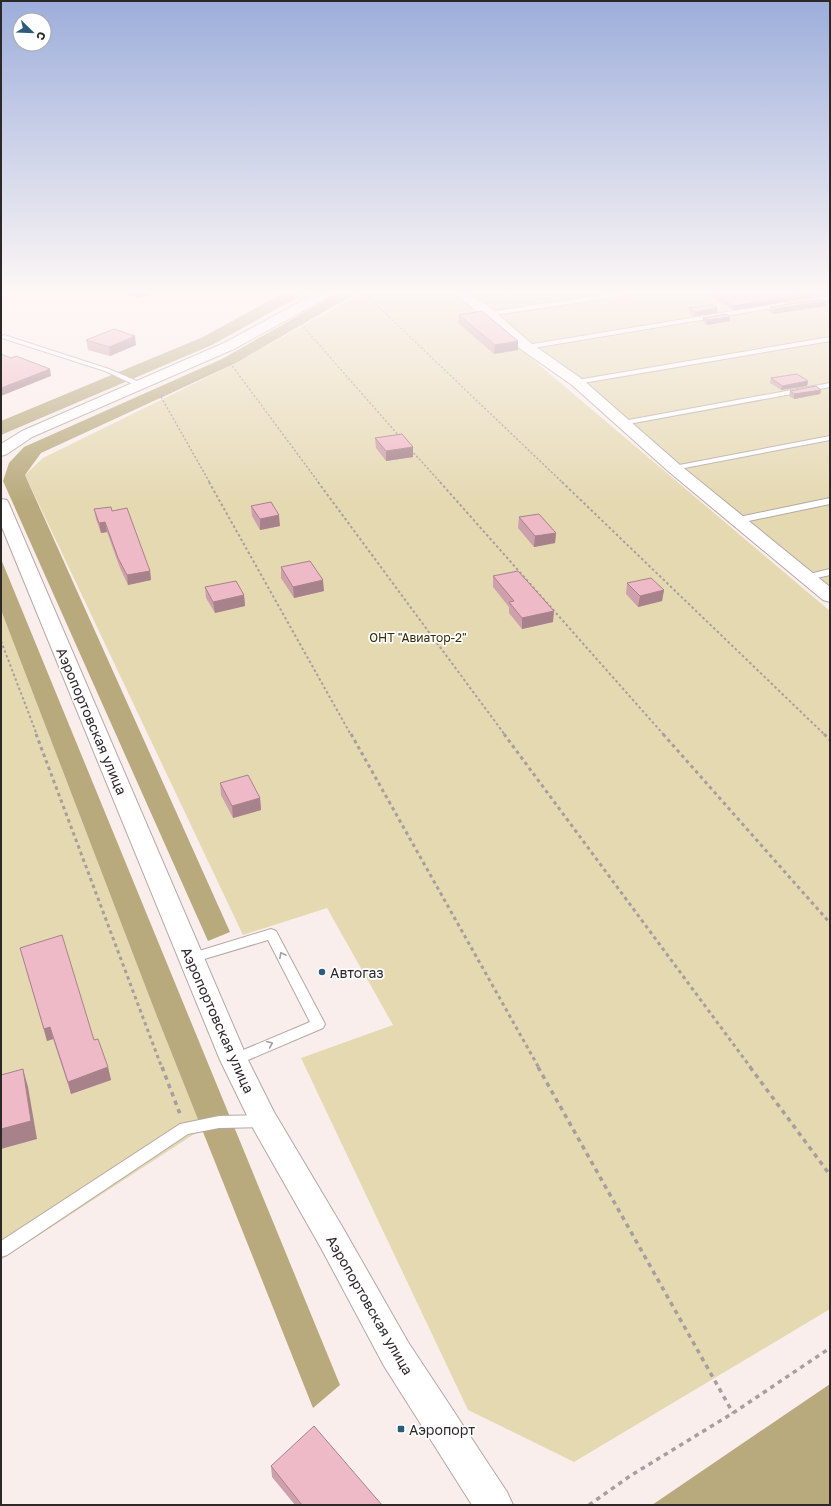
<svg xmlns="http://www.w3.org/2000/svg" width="831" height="1506" font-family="'Golos Text',sans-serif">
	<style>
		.green { fill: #e5d9b2 }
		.forest { fill: #b8aa7d }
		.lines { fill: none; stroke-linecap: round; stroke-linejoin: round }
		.lane-casing { stroke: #b3a8a6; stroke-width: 2 }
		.street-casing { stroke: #b3a8a6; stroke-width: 2 }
		.secondary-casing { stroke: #b3a8a6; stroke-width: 2 }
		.path-far3 { stroke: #a79e9d; stroke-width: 1.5; stroke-dasharray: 2 2; stroke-linecap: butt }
		.path-far2 { stroke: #a79e9d; stroke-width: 2; stroke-dasharray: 2.5 2.5; stroke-linecap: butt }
		.path-far1 { stroke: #a79e9d; stroke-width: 3; stroke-dasharray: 3.5 3.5; stroke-linecap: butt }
		.path { stroke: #a79e9d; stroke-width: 3.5; stroke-dasharray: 4.5 4.5; stroke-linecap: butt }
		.lane { fill: #fff; fill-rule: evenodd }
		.street { fill: #fff; fill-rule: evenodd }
		.secondary { fill: #fff; fill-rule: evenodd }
		.wall { fill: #cea0ab }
		.shaded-wall { fill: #a7828b }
		.building { fill: #efbac7; stroke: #a7828b }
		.oneway { stroke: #a09e9e }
		.poi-dot { fill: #2d5b7a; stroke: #fefefe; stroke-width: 1.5 }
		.labels { text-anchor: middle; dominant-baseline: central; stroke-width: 3.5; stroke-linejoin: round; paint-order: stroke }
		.park-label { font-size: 12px; fill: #382d07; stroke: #fefefe }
		.near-street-label { font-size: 14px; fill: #2c2827; stroke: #fefefe }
		.near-poi-label { font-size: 14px; fill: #2c2827; stroke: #fefefe; text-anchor: start }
	</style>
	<rect width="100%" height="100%" fill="#faeeec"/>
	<g class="green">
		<polygon points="364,292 453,292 830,611 830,1309 574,1462 468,1410 301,1058 393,1025 327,908 243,935 25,475 43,458 236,363"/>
		<polygon points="465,292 830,292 830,594"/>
		<polygon points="1,610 156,1014 202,1129 1,1260"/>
	</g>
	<g class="forest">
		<polygon points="285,292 307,292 212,345 1,435 1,421 203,337"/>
		<polygon points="340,292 358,292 236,363 41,453 25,475 230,932 208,941 3,481 9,463 24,447 222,359"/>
		<polygon points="1,559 340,1385 313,1408 156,1014 1,610"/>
		<polygon points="830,1384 830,1505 652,1505"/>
	</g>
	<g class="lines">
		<defs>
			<g id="lane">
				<polygon points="621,292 637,292 634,294 489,316 486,314 489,312"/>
				<polygon points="830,296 830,300 808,303 805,301 808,299"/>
				<polygon points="783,303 785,304 785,306 527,349 524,347 527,345"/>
				<polygon points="4,335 109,369 146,385 145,387 139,387 105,371 2,338 1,337"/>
				<polygon points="830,337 830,341 577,384 573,382 577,380"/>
				<polygon points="830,383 830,387 623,425 619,423 623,421"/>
				<polygon points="830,436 830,440 674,470 670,468 674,466"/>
				<polygon points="830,498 830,504 739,523 735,520 739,517"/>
				<polygon points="830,569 830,575 808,580 803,577 805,575"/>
				<polygon points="271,929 276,931 325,1024 323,1028 234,1066 229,1064 227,1060 229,1056 310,1022 268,940 191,963 186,961 184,958 186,955"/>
				<polygon points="264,1115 269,1117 271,1121 269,1125 264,1127 219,1128 188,1134 7,1255 1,1257 1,1241 180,1124 219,1116"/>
			</g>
			<polygon id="street" points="454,292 468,292 494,311 532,344 582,379 680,465 830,587 830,602 823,600 668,471 572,385 522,350"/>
			<g id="secondary">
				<polygon points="318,292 334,292 332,295 234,349 32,437 7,454 1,456 1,444 22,431 224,343"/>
				<polygon points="1,499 7,500 9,504 248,1060 274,1112 343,1228 408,1342 507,1492 513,1505 472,1505 384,1366 321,1248 254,1130 220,1060 1,525"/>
			</g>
		</defs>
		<use href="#lane" class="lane-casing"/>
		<use href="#street" class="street-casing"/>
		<use href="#secondary" class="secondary-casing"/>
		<g class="path-far3">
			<polyline points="363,292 563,483"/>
			<polyline points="339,303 358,292"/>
			<polyline points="301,324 399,436"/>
			<polyline points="230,363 319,483"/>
			<polyline points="163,391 161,397 229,363"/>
			<polyline points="161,397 210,483"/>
			<polyline points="411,450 441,483"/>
		</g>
		<g class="path-far2">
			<polyline points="209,482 351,735"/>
			<polyline points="318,482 505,735"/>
			<polyline points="440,482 664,735"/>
			<polyline points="562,482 825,735"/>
			<polyline points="1,641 37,735"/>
		</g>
		<g class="path-far1">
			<polyline points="36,734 162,1068"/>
			<polyline points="351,734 539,1068"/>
			<polyline points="504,734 751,1068"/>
			<polyline points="663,734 830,923"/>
			<polyline points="824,734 830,740"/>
		</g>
		<g class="path">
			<polyline points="162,1067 180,1114"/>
			<polyline points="538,1067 733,1413"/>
			<polyline points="750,1067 830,1175"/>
			<polyline points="589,1505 630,1476 733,1413 830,1348"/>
		</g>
		<use href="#lane" class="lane"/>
		<use href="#street" class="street"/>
		<use href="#secondary" class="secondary"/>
	</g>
	<g class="wall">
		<polygon points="123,292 161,292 137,298 133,295 130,296"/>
		<polygon points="703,292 830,292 830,294 811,296 811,298 733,310"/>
		<polygon points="826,301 825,306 773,314 769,311 770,307"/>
		<polygon points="689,308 717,313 694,316 689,313"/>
		<polygon points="459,315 518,341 518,350 494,354 458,323"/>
		<polygon points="703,318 730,321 707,325 703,322"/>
		<polygon points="86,340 136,345 110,356 88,350"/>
		<polygon points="771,378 808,381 807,386 781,390 770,383"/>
		<polygon points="821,390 820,394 794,399 789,396 790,391"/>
		<polygon points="375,438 413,447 413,457 386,461 376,448"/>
		<polygon points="251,506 280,526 260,530 252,516"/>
		<polygon points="94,509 112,511 150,571 151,580 128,585 120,568 107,532 101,533 96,519"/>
		<polygon points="519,517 556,533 555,543 534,547 518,528"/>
		<polygon points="281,567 324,591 294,598 281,578"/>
		<polygon points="493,576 553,622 522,629 509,613 509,607 493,587"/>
		<polygon points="627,583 664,590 662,601 638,607 626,594"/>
		<polygon points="205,587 244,595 245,606 215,613 206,598"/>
		<polygon points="220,783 260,798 261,810 233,818 221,795"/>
		<polygon points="20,948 94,1040 108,1067 111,1080 71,1094 53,1039 47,1041"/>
		<polygon points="271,1466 382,1505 295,1505 272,1477"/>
	</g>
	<g class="shaded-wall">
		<polygon points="129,292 133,292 133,295 130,296"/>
		<polygon points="137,292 161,292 137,298"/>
		<polygon points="812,292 830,292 830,294 811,296 811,298 733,310 733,306"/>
		<polygon points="826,301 825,306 773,314 774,309"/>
		<polygon points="717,308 717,313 694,316 695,312"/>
		<polygon points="730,317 730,321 707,325 707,320"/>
		<polygon points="135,336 136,345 110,356 109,347"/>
		<polygon points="518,341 518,350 494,354 495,345"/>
		<polygon points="50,369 51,376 1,396 1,388"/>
		<polygon points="808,381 807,386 781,390 782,386"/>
		<polygon points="821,390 820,394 794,399 794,394"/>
		<polygon points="413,447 413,457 386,461 386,451"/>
		<polygon points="279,515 280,526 260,530 260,519"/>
		<polygon points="105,522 107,532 101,533 99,523"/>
		<polygon points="556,533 555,543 534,547 535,536"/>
		<polygon points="150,571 151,580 128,585 127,575"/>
		<polygon points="323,580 324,591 294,598 293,587"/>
		<polygon points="664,590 662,601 638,607 640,596"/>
		<polygon points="244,595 245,606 215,613 213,602"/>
		<polygon points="554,611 553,622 522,629 522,618"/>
		<polygon points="260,798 261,810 233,818 232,806"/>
		<polygon points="50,1027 53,1039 47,1041 44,1029"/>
		<polygon points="108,1067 111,1080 71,1094 68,1082"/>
		<polygon points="23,1069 28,1087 37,1139 1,1149 1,1129"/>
	</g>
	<g class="building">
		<polygon points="711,292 812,292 810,292 812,293 733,306"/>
		<polygon points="821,299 826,301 774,309 770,307"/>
		<polygon points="712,305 717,308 695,312 689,308"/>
		<polygon points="482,311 518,341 495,345 459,315"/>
		<polygon points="726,314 730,317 707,320 703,318"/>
		<polygon points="114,329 135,336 109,347 86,340"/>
		<polygon points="1,354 11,358 16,356 50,369 1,388"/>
		<polygon points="797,374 808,381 782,386 771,378"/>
		<polygon points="816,386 821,390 794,394 790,391"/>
		<polygon points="402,434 413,447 386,451 375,438"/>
		<polygon points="271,502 279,515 260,519 251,506"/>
		<polygon points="111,507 112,511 127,508 150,571 127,575 118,558 105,522 99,523 94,509"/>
		<polygon points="539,514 556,533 535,536 519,517"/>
		<polygon points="310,561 323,580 293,587 281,567"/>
		<polygon points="518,571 554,611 522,618 509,602 514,601 493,576"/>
		<polygon points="651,578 664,590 640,596 627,583"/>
		<polygon points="236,581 244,595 213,602 205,587"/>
		<polygon points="248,775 260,798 232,806 220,783"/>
		<polygon points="62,935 94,1040 98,1039 108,1067 68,1082 50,1027 44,1029 20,948"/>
		<polygon points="23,1069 31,1121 1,1129 1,1075"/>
		<polygon points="314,1426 382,1505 302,1505 271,1466"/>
	</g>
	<defs><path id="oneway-chevron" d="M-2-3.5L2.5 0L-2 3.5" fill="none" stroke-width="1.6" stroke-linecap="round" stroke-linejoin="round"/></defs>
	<g class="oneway">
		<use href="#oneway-chevron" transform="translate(282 955) rotate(-118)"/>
		<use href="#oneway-chevron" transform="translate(270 1044) rotate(-23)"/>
	</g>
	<linearGradient id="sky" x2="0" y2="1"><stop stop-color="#9daedb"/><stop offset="0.58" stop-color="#fdf7f6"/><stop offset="1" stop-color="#fdf7f6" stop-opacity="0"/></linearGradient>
	<rect width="831" height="503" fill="url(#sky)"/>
	<g class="poi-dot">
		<circle cx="322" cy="972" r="4"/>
		<rect x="397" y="1425" width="8" height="8" rx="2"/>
	</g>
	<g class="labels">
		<g class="park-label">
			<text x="418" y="637">ОНТ "Авиатор-2"</text>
		</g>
		<g class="near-street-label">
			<text transform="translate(92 721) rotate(67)">Аэропортовская улица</text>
			<text transform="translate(218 1020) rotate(66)">Аэропортовская улица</text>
			<text transform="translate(370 1305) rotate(60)">Аэропортовская улица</text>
		</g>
		<g class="near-poi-label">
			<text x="330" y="972">Автогаз</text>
			<text x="409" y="1429">Аэропорт</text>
		</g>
	</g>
	<rect width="831" height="1506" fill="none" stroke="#2c2827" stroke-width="4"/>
	<g transform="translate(32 32) rotate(113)"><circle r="19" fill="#fefefe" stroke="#aaa8a8"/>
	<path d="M0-3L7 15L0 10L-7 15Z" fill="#2d5b7a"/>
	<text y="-6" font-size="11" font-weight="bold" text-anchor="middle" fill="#2c2827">С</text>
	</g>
</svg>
